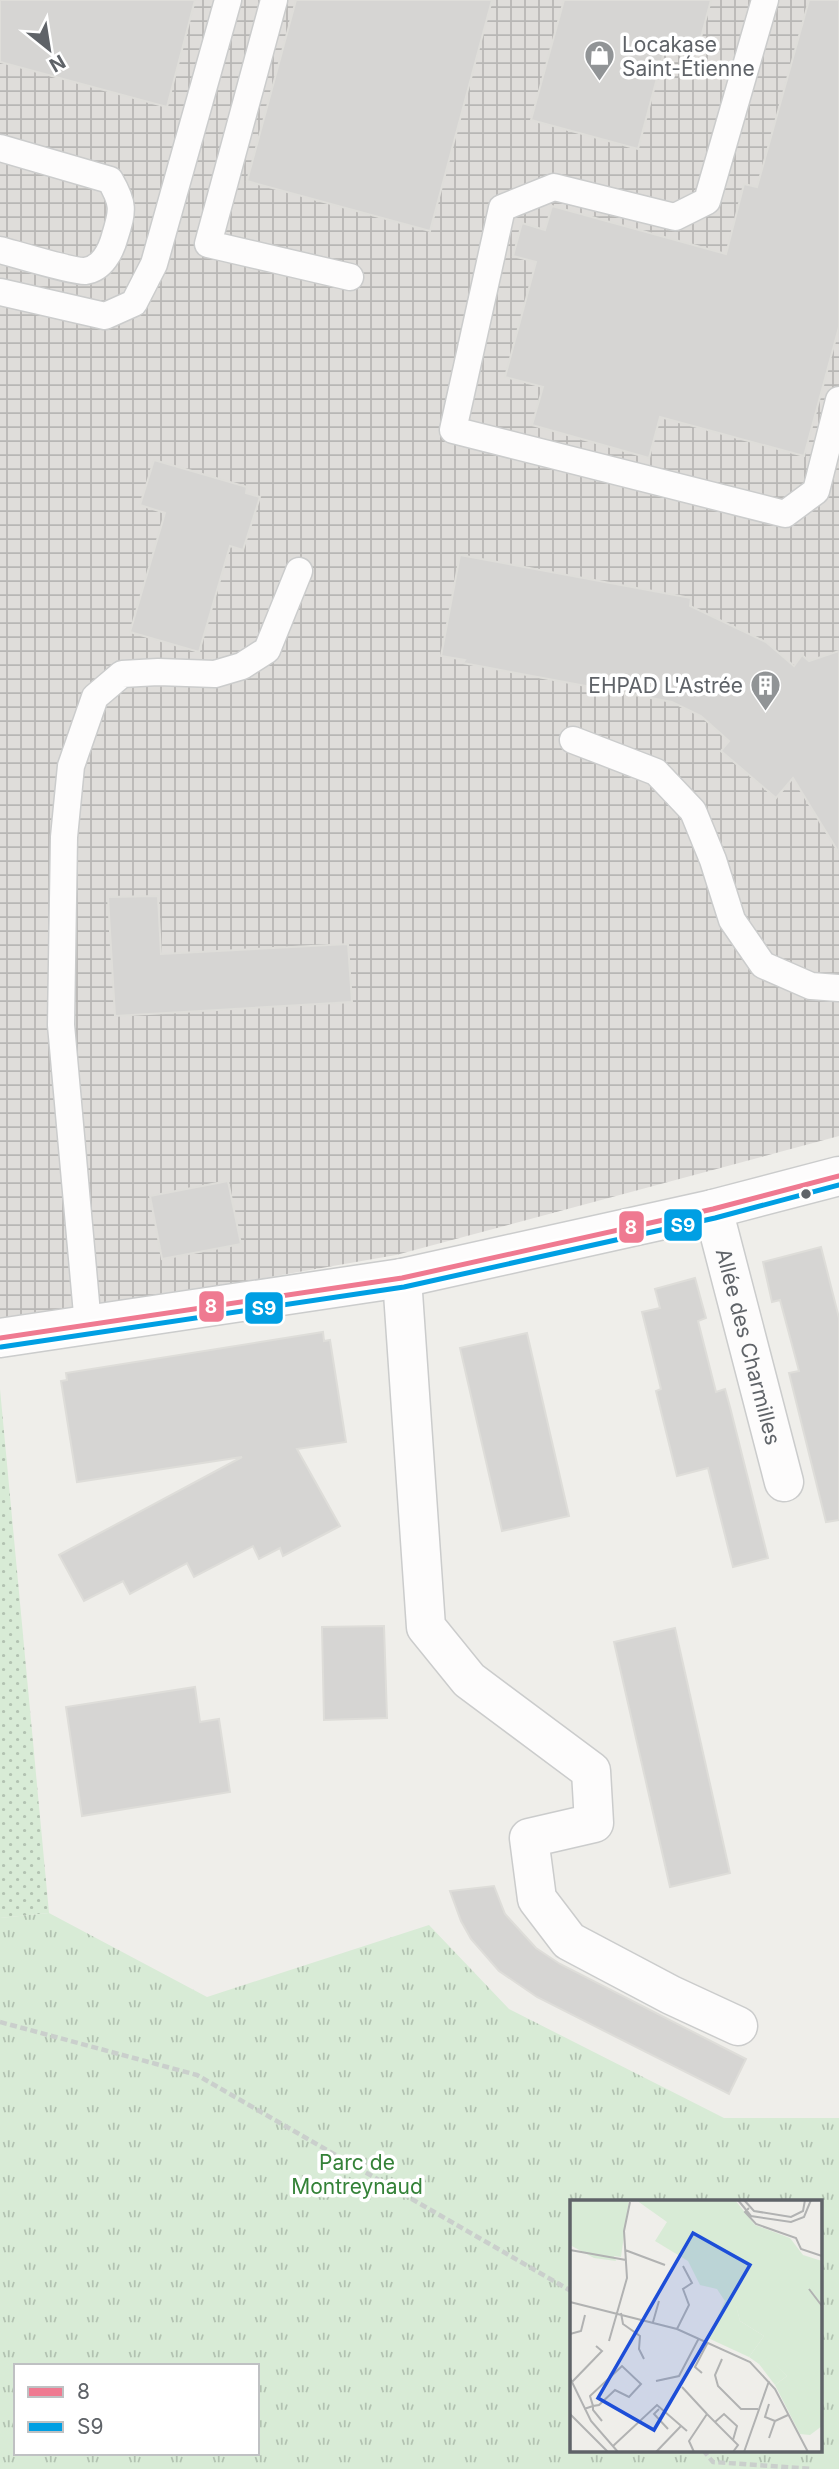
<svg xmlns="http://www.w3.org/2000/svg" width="839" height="2469" font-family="Inter,sans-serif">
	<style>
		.industrial { fill: url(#industrial-grid) }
		.grass { fill: url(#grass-dots) }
		.park { fill: url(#park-tufts); fill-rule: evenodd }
		.building { fill: #d6d5d3; stroke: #deddd9; stroke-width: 2 }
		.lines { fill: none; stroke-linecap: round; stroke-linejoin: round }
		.service-casing { stroke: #cbcccc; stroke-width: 29 }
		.minor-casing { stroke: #cbcccc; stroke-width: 41 }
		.path { stroke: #cacfcc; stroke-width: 4.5; stroke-dasharray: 7 3.5; stroke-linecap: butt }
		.service { stroke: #fdfcfc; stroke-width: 26 }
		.minor { stroke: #fdfcfc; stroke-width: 38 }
		.bus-1-casing { stroke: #fff; stroke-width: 10 }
		.bus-2-casing { stroke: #fff; stroke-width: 10 }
		.bus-1 { stroke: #ef7a91; stroke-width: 5 }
		.bus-2 { stroke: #009fe3; stroke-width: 5 }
		.bus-dot { fill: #5f6368; stroke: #fff; stroke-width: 2.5 }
		.labels { text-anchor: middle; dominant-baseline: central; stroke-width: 7; stroke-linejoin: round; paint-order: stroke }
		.poi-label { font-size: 21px; fill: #5f6368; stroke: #fff; text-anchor: start }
		.street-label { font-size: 21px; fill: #5f6368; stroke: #fff }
		.park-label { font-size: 21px; fill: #348238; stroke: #fff }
		.inset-road { fill: none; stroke: #b1b2b2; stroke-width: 2 }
		.view { fill: #1d4ed8; fill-opacity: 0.15; stroke: #1d4ed8; stroke-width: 3.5 }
		.inset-edge { fill: none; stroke: #5f6368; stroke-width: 3.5 }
		.line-badge { stroke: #fff; stroke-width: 2.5 }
		.badge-label { font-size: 19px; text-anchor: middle; font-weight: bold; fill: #fff }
	</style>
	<defs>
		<pattern id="industrial-grid" width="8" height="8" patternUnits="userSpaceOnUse" patternTransform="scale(1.75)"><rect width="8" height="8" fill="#dfddda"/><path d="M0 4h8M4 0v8" fill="none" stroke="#b8b7b5"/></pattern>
		<pattern id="grass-dots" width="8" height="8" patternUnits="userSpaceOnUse" patternTransform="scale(1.75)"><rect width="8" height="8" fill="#d8ebd6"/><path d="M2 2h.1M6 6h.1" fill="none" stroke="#b2c2b1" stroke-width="1.8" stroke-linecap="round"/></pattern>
		<pattern id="park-tufts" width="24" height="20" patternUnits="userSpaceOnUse" patternTransform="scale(1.75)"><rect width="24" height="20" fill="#d8ebd6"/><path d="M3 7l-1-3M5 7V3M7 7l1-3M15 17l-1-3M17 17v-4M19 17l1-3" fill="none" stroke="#b2c2b1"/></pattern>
	</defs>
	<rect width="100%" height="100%" fill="#efeeea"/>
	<polygon class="industrial" points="0,0 839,0 839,1136 396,1255 0,1324"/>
	<polygon class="grass" points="0,1389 49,1913 0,1918"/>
	<path class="park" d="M49 1913 207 1997 429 1925 509 2009 724 2118H839V2469H0V1918ZM571 2201H820V2450H571ZM16 2366H257V2453H16Z"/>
	<g class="building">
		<polygon points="0,0 195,0 167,107 0,62"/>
		<polygon points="296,0 492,0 430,231 247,181"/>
		<polygon points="564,0 711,0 699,45 668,37 638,149 531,120"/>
		<polygon points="809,0 839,0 839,327 804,456 660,417 649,458 532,425 543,387 505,377 536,262 513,256 522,223 545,230 552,206 726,254 744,184 757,187"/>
		<polygon points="154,460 247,487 246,493 260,497 243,550 230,546 199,652 130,632 165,513 140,505"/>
		<polygon points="460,555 691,598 690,606 766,642 794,666 802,655 809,661 839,651 839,853 793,778 776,798 721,751 729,741 701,716 672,702 463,663 465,660 441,656"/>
		<polygon points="158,896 161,954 348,944 352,1002 115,1016 108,897"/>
		<polygon points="228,1181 241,1244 162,1259 150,1196"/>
		<polygon points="821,1247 839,1318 839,1520 826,1522 789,1373 799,1371 780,1300 772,1302 763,1262"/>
		<polygon points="695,1278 706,1318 698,1321 716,1392 725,1389 730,1407 768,1558 733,1567 708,1468 677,1476 656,1391 661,1389 642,1312 660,1308 655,1289"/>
		<polygon points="323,1332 324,1341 330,1340 346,1442 297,1449 340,1526 283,1556 280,1548 259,1559 253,1546 194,1577 187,1563 130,1594 123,1581 84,1601 59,1555 242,1457 77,1482 61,1381 67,1380 66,1373"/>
		<polygon points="527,1333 569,1516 502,1531 460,1348"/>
		<polygon points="384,1626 387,1718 324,1720 322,1627"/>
		<polygon points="675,1628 730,1873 670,1887 614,1642"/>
		<polygon points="195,1687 200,1722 219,1719 230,1792 82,1816 66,1707"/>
		<polygon points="494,1886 505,1914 536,1948 560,1964 746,2059 729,2094 537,1997 499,1971 471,1939 461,1921 450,1891"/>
	</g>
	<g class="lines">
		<defs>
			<g id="service">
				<polyline points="274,0 208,244 350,277"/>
				<polyline points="765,0 707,201 675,217 554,187 502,208 453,430 785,514 816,491 839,400"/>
				<path d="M0 148 110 180C124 204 123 210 115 236 111 251 102 269 85 271 74 272 15 254 0 250"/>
				<polyline points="0,292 105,316 134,303 154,264 228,0"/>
				<polyline points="573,740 656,772 693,811 713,860 732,920 763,965 811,986 839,988"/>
				<polyline points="88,1325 61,1025 64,837 71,766 95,697 122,674 158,672 215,674 242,666 267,650 299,571"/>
			</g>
			<g id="minor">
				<path id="s1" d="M713 1209 784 1482"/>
				<polyline points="402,1278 426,1627 469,1680 591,1771 594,1823 529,1838 537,1899 569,1941 671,1995 738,2026"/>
				<polyline points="0,1338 402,1278 713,1209 839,1176"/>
			</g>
		</defs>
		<use href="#service" class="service-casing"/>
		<use href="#minor" class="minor-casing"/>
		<g class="path">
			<polyline points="0,2022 197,2075 571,2291"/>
			<polyline points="703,2450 713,2462 812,2469"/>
		</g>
		<use href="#service" class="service"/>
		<use href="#minor" class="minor"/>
		<defs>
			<polyline id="bus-1" points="0,1338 402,1278 713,1209 839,1176"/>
			<polyline id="bus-2" points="1,1347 404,1287 715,1218 839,1185"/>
		</defs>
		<use href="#bus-1" class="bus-1-casing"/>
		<use href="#bus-2" class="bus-2-casing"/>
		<use href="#bus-1" class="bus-1"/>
		<use href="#bus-2" class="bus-2"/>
	</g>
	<defs>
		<symbol id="shop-pin" viewBox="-11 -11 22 30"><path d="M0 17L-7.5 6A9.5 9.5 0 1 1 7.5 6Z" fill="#919496" stroke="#fff"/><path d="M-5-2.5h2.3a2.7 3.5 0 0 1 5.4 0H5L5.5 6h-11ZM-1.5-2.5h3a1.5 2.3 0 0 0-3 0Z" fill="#fff"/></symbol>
		<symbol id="building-pin" viewBox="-11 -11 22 30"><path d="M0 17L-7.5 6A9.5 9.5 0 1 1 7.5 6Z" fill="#919496" stroke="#fff"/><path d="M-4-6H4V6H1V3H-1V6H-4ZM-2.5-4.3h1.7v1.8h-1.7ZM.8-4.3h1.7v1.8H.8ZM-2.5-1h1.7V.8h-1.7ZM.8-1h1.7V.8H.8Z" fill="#fff"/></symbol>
	</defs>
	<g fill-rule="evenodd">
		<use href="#shop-pin" x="582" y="38" width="35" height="47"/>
		<use href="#building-pin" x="748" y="668" width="35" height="47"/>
	</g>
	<circle class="bus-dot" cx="806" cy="1194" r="6"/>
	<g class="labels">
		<g class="poi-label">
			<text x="622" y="44">Locakase<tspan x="622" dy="24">Saint-Étienne</tspan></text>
			<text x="743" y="685" text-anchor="end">EHPAD L'Astrée</text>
		</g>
		<g class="street-label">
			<text stroke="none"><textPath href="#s1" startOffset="142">Allée des Charmilles</textPath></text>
		</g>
		<g class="park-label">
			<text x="357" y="2162">Parc de<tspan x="357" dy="24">Montreynaud</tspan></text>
		</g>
	</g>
	<g transform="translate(570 2200)">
		<rect width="252" height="252" fill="#efeeea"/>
		<path d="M155 101 166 105 170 121 194 136 179 157 138 138Z" fill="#d8ebd6"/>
		<path d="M0 0H59L51 57 44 56 46 61 24 58 0 45ZM66 0H165L185 25 220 38 233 55 252 61V226L240 235 230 234 205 185 217 176 198 158 189 164 179 157 194 136 170 121 166 106 155 101 147 89 130 85 118 61 85 41 97 22Z" fill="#d8ebd6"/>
		<path d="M198 157 217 176 205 185 189 164Z" fill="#d8ebd6"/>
		<path class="inset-road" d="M168 0 181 16 221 22 234 17 241 0M174 0 184 11 221 17 233 11 235 0M179 8 175 12 186 24 226 38 231 49 252 56M0 50 56 60M55 50 95 65M0 89V139M239 89 252 106M0 102 107 129 180 162 205 189 238 252M51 113 53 124 70 136 69 149 74 159M83 122 89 101M107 129 119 105 113 89 122 83 113 66M0 134 11 131 15 115M39 141 57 78 54 31 60 2M152 159 145 175 148 186 171 209H188M132 173 125 167 138 142M0 178 21 221 48 252M86 181 109 176 129 138M2 182 32 151 26 146M112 187 137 214M199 204 195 217 205 221M14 209 23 206 29 205 45 190 59 197 71 184 52 166 20 196 23 206V210L32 221M89 209 84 214 98 229M0 214 38 252M145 222 154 214 167 226 163 240M199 238 205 221 218 215M43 246 87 205 117 231M86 252 111 226M124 252 119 241 137 214 168 245 163 252M174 252 199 181"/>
		<path class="view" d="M123 33 180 65 84 230 28 198Z"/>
		<rect width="252" height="252" class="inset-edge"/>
	</g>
	<g class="line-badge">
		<rect x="663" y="1208" width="40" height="34" rx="7" fill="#009fe3"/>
		<rect x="618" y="1210" width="27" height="34" rx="7" fill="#ef7a91"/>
		<rect x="198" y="1290" width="27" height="33" rx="7" fill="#ef7a91"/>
		<rect x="244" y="1291" width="40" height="34" rx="7" fill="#009fe3"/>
	</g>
	<g class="badge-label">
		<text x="683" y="1232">S9</text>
		<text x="631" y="1234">8</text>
		<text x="211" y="1313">8</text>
		<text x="264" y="1315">S9</text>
	</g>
	<rect x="14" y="2364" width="245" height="91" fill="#ffffff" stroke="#bfc1c3" stroke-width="2"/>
	<rect x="28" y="2387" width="35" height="10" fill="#ef7a91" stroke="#bfc1c3" stroke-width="2"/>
	<text x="77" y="2399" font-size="21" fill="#5f6368">8</text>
	<rect x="28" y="2422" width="35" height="10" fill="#009fe3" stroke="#bfc1c3" stroke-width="2"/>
	<text x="77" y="2434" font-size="21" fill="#5f6368">S9</text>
	<g transform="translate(49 49) rotate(150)" stroke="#ffffff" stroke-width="5" paint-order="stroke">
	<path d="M0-5L12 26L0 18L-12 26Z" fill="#5f6368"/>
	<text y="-10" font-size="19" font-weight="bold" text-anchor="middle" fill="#5f6368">N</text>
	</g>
</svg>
